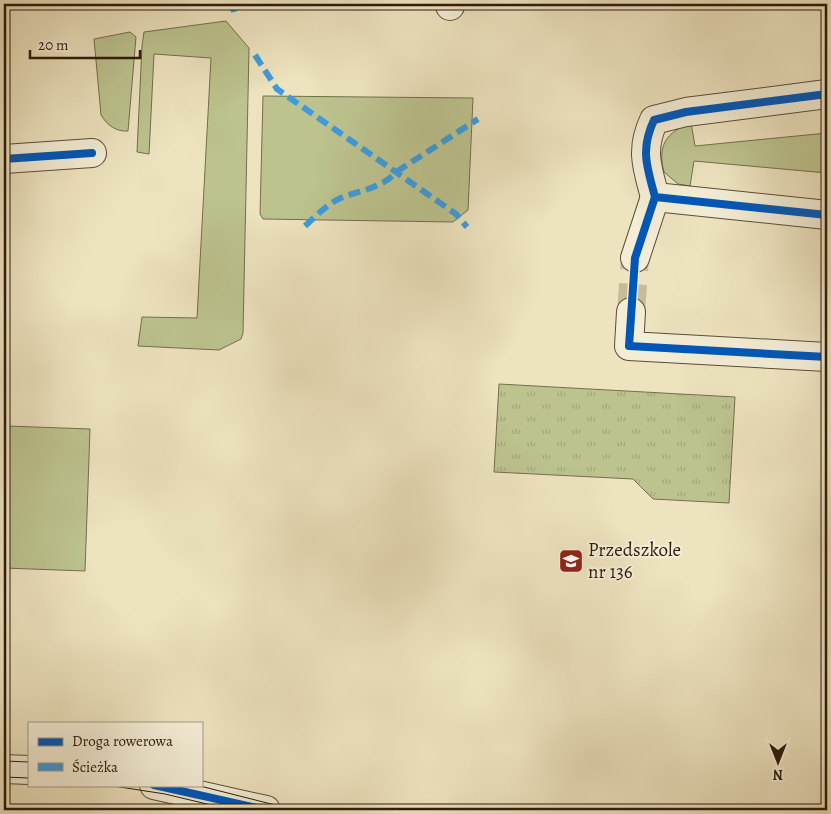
<svg xmlns="http://www.w3.org/2000/svg" width="831" height="814" font-family="Alegreya,serif">
	<style>
		.grass { fill: #bcc38f; stroke: #756e4c }
		.park { fill: url(#park-tufts); stroke: #756e4c }
		.lines { fill: none; stroke-linecap: round; stroke-linejoin: round }
		.street-tunnel { stroke: #c7bb9b; stroke-width: 28; stroke-dasharray: 28 14; stroke-linecap: butt }
		.street-casing { stroke: #5e4c37; stroke-width: 30 }
		.street { stroke: #f3edd5; stroke-width: 28 }
		.tram { stroke: #2e1a0a; stroke-width: 1 }
		.quiet { stroke: #3d9bde; stroke-width: 6; stroke-dasharray: 12 6; stroke-linecap: butt }
		.cycleway-casing { stroke: #f3edd5; stroke-width: 11 }
		.cycleway { stroke: #0057b8; stroke-width: 8 }
		.labels { text-anchor: middle; dominant-baseline: central; stroke-width: 4; stroke-linejoin: round; paint-order: stroke }
		.poi-label { font-size: 19px; fill: #2e1a0a; stroke: #f3edd5; text-anchor: start }
	</style>
	<defs>
		<pattern id="park-tufts" width="24" height="20" patternUnits="userSpaceOnUse" patternTransform="scale(1.25)"><rect width="24" height="20" fill="#bcc38f"/><path d="M3 7l-1-3M5 7V3M7 7l1-3M15 17l-1-3M17 17v-4M19 17l1-3" fill="none" stroke="#a2a77a"/></pattern>
	</defs>
	<rect width="100%" height="100%" fill="#ede3bf"/>
	<filter id="stains"><feTurbulence type="fractalNoise" baseFrequency=".004" numOctaves="4"/><feColorMatrix values="0 0 0 0 .2 0 0 0 0 .09 0 0 0 0 .02 0 0 0 .5 -.17"/></filter>
	<radialGradient id="worn" r=".72"><stop offset=".6" stop-color="#630" stop-opacity="0"/><stop offset="1" stop-color="#630" stop-opacity=".3"/></radialGradient>
	<g class="grass">
		<polygon points="226,21 249,48 243,333 241,339 219,350 138,346 142,317 197,318 211,58 154,54 149,154 137,152 142,46 144,32"/>
		<path d="M130 32 136 37 128 131C116 132 107 125 101 115L94 39Z"/>
		<polygon points="263,96 473,98 468,210 453,222 263,219 260,214"/>
		<path d="M691 123 695 146 827 133V173L694 161 690 186 678 184 664 172C657 146 666 132 691 123Z"/>
		<polygon points="7,426 90,429 85,571 4,568"/>
	</g>
	<polygon class="park" points="499,384 735,397 729,503 653,499 633,479 494,472"/>
	<g class="lines">
		<polyline class="street-tunnel" points="631,312 635,258"/>
		<defs>
			<g id="street">
				<polyline points="450,4 450,6"/>
				<path d="M827 94 686 112 654 120C640 150 647 167 655 197L827 215"/>
				<polyline points="4,159 92,153"/>
				<polyline points="635,258 655,197"/>
				<polyline points="631,312 629,346 827,357"/>
				<polyline points="4,769 29,770"/>
				<polyline points="154,785 266,810"/>
			</g>
		</defs>
		<use href="#street" class="street-casing"/>
		<use href="#street" class="street"/>
		<g class="tram">
			<polyline points="4,761 29,762"/>
			<polyline points="4,777 29,778"/>
			<polyline points="107,785 165,794 232,810"/>
			<polyline points="196,785 295,810"/>
		</g>
		<g class="quiet">
			<polyline points="4,4 7,22"/>
			<polyline points="232,4 234,12"/>
			<polyline points="255,55 277,89 456,214 467,227"/>
			<path d="M305 226C317 215 328 203 343 197 362 190 382 188 396 172L478 119"/>
		</g>
		<defs>
			<g id="cycleway">
				<path d="M827 94 686 112 654 120C640 150 647 167 655 197L827 215"/>
				<polyline points="4,159 92,153"/>
				<polyline points="655,197 635,258 629,346 827,357"/>
				<polyline points="154,785 266,810"/>
			</g>
		</defs>
		<use href="#cycleway" class="cycleway-casing"/>
		<use href="#cycleway" class="cycleway"/>
	</g>
	<defs>
		<symbol id="school-square" viewBox="-11 -11 22 22"><rect x="-9" y="-9" width="18" height="18" rx="4" fill="#8f2418" stroke="#f3edd5"/><path d="M0-5L7-2L0 1L-7-2ZM-4 1L0 2.5L4 1V4Q0 6-4 4Z" fill="#fff"/></symbol>
	</defs>
	<g fill-rule="evenodd">
		<use href="#school-square" x="557" y="547" width="28" height="28"/>
	</g>
	<g class="labels">
		<g class="poi-label">
			<text x="588" y="550">Przedszkole<tspan x="588" dy="22">nr 136</tspan></text>
		</g>
	</g>
	<rect width="831" height="814" fill="none" stroke="#ede3bf" stroke-width="20"/>
	<rect x="5" y="5" width="821" height="804" fill="none" stroke="#2e1a0a" stroke-width="2.5"/>
	<rect x="10" y="10" width="811" height="794" fill="none" stroke="#2e1a0a"/>
	<rect x="28" y="722" width="175" height="65" fill="#f3edd5" stroke="#a49984"/>
	<rect x="38" y="738" width="25" height="8" fill="#0057b8" stroke="#a49984"/>
	<text x="72" y="746" font-size="15" fill="#2e1a0a">Droga rowerowa</text>
	<rect x="38" y="763" width="25" height="8" fill="#3d9bde" stroke="#a49984"/>
	<text x="72" y="772" font-size="15" fill="#2e1a0a">Ścieżka</text>
	<g transform="translate(778 762) rotate(180)" stroke="#f3edd5" stroke-width="4" paint-order="stroke">
	<path d="M0-4L9 19L0 12L-9 19Z" fill="#2e1a0a"/>
	<text y="-8" font-size="14" font-weight="bold" text-anchor="middle" fill="#2e1a0a">N</text>
	</g>
	<path d="M30 50v8h110v-8" fill="none" stroke="#2e1a0a" stroke-width="2.5"/>
	<text x="38" y="50" font-size="15" fill="#2e1a0a" stroke="#f3edd5" stroke-width="4" paint-order="stroke">20 m</text>
	<rect width="100%" height="100%" filter="url(#stains)"/>
	<rect width="100%" height="100%" fill="url(#worn)"/>
</svg>
